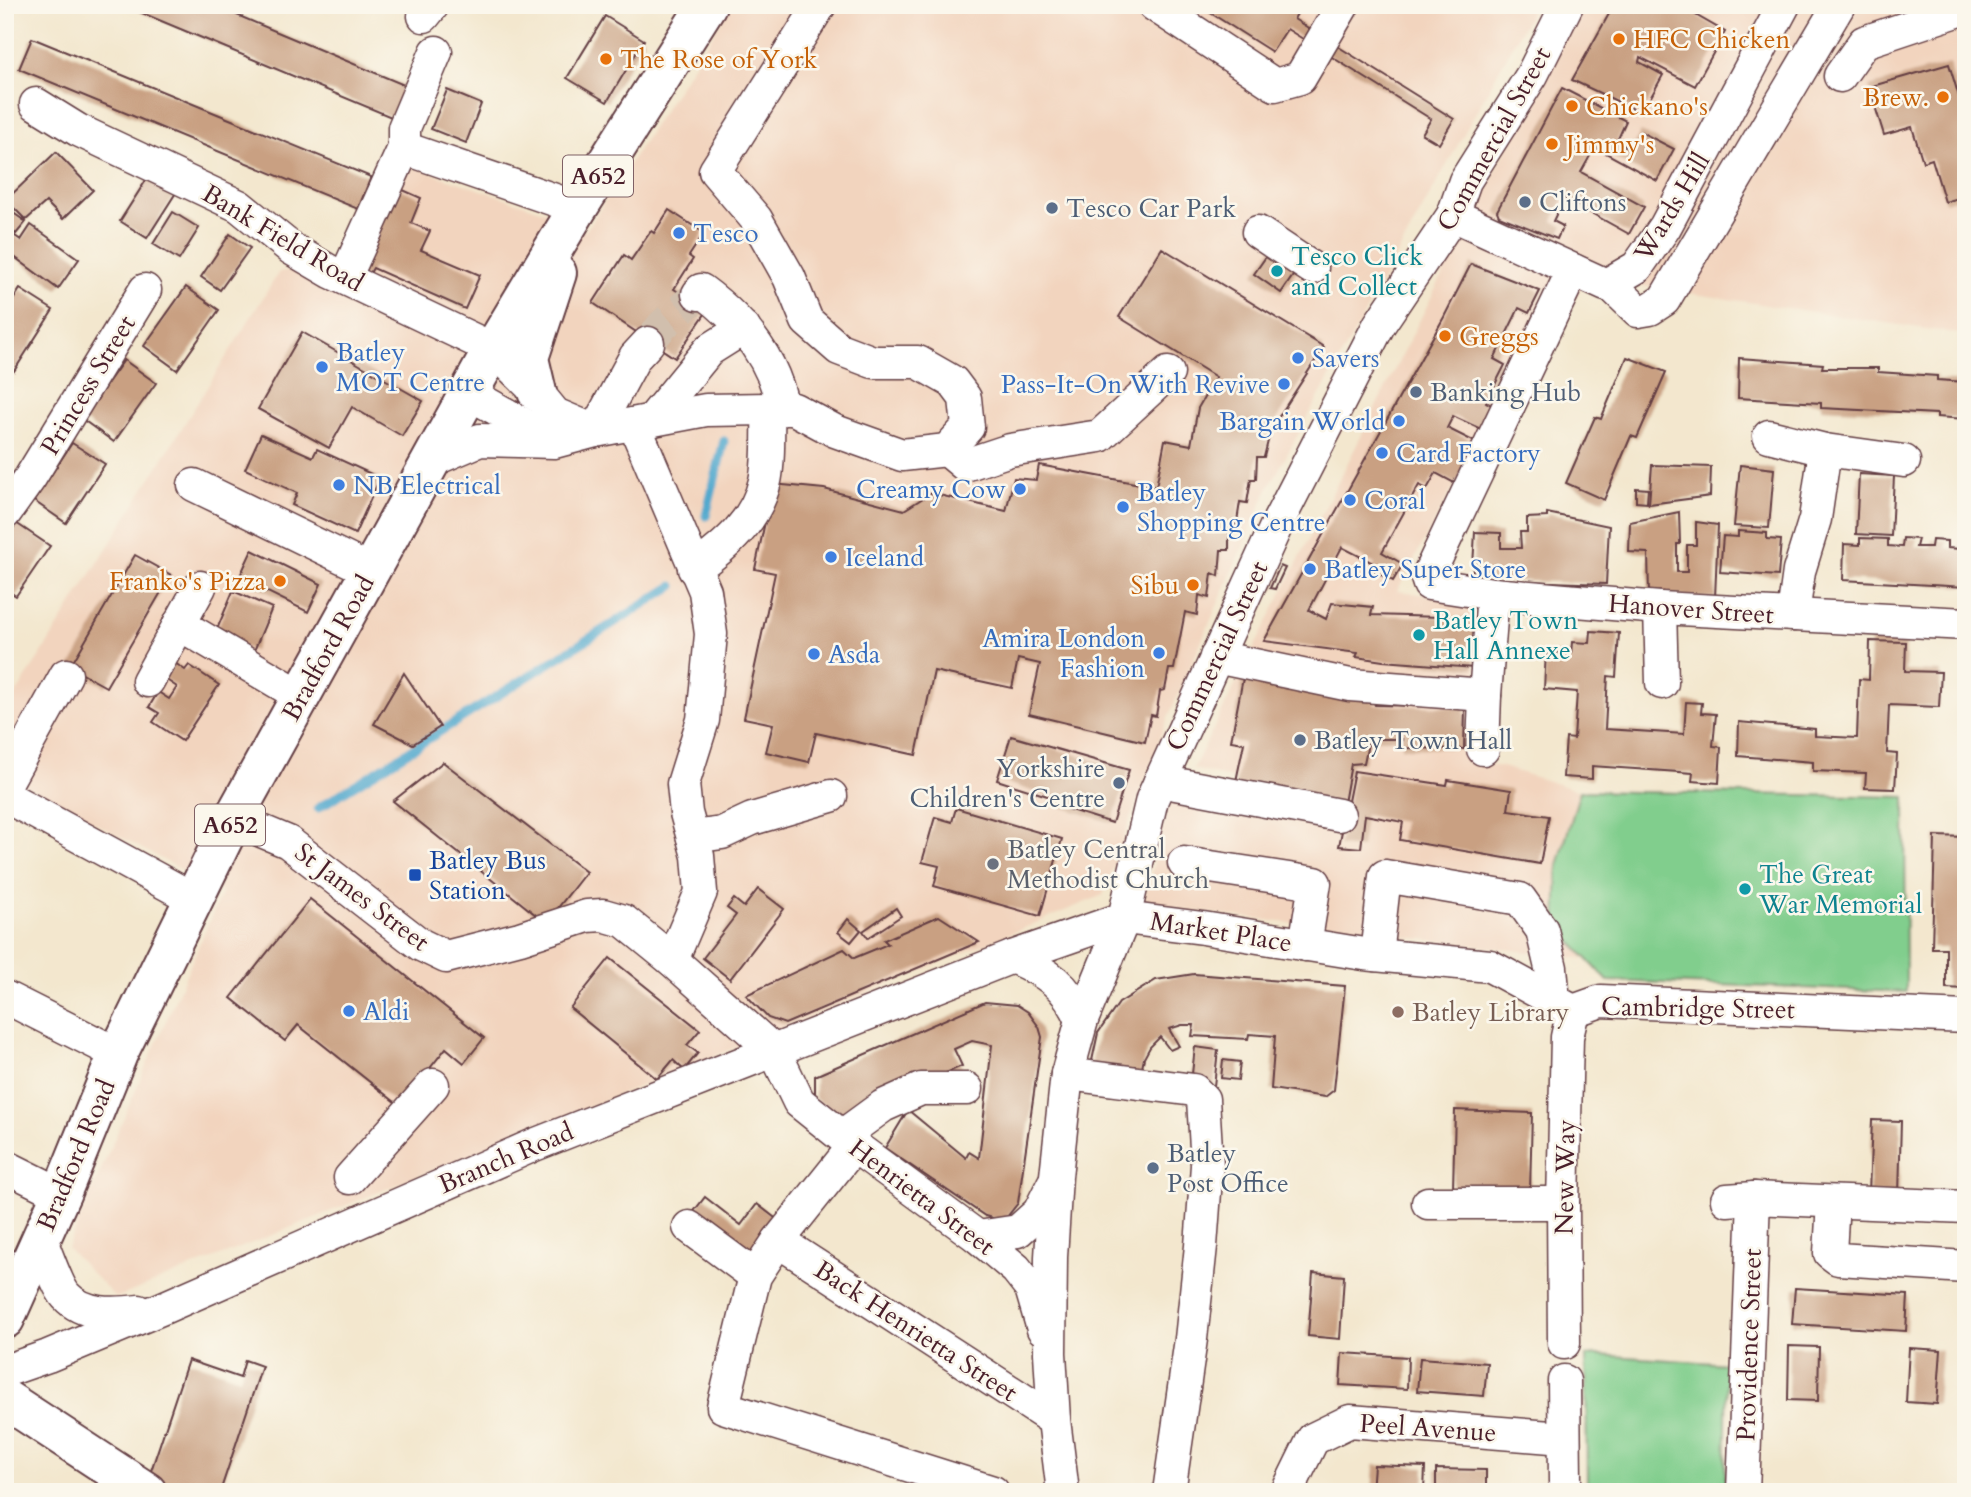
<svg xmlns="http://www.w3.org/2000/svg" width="1971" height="1497" font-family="Cardo,serif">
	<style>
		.built { fill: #f2d4be }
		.green { fill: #81ce8d; stroke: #66765c; stroke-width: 2 }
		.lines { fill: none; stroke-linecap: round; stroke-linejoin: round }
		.stream { stroke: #51a8cd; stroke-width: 9 }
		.building { fill: #c9a082 }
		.minor-tunnel { stroke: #d1bfad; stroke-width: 32; stroke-dasharray: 32 16; stroke-linecap: butt }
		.minor-casing { stroke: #633d43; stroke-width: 35 }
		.major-casing { stroke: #633d43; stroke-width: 42 }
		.minor { stroke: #fff; stroke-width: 32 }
		.major { stroke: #fff; stroke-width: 38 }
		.food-dot { fill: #e8710a; stroke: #fbf7ec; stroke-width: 2.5 }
		.service-dot { fill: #5c6f8a; stroke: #fbf7ec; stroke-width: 2.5 }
		.shop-dot { fill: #3f7fe0; stroke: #fbf7ec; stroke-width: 2.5 }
		.culture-dot { fill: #0f9aa8; stroke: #fbf7ec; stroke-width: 2.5 }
		.worship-dot { fill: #6b7280; stroke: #fbf7ec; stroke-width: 2.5 }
		.transit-dot { fill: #1a4fb4; stroke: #fbf7ec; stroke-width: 2.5 }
		.education-dot { fill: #8d6e63; stroke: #fbf7ec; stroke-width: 2.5 }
		.labels { text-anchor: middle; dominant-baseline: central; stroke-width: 5; stroke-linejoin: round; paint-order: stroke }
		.shield { fill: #fbf7ec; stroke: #7f6065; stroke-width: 2 }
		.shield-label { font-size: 24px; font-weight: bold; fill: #4a1f2b }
		.food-label { font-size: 26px; fill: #c56008; stroke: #fbf7ec; text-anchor: start }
		.street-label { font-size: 26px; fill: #4a1f2b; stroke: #fbf7ec }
		.service-label { font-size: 26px; fill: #4e5e75; stroke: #fbf7ec; text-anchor: start }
		.shop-label { font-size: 26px; fill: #366cbe; stroke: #fbf7ec; text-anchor: start }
		.culture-label { font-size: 26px; fill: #0d838f; stroke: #fbf7ec; text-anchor: start }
		.worship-label { font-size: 26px; fill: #5b616d; stroke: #fbf7ec; text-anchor: start }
		.transit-label { font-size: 26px; fill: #164399; stroke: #fbf7ec; text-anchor: start }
		.education-label { font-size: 26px; fill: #785e54; stroke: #fbf7ec; text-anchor: start }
	</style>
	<rect width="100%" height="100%" fill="#fbf7ec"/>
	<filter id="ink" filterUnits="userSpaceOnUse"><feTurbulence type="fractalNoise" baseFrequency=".0143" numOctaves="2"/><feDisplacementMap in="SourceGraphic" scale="14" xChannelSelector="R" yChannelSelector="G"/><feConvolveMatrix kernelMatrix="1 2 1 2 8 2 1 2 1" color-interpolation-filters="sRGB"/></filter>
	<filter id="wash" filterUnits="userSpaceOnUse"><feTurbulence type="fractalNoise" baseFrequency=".00686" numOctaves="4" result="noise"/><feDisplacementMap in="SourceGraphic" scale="28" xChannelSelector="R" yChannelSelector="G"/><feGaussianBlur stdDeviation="1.57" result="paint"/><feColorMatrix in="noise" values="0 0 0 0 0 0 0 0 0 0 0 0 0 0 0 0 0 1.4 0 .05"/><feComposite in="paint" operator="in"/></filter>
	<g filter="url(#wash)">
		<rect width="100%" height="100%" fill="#f3e7ce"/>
		<g class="built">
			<polygon points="732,5 1535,5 1268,489 1164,727 1103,895 710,1058 116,1298 67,1248 222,892 5,774 5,712 279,272 348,261 393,160 555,215 585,232"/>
			<polygon points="1579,5 1966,5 1966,335 1589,278 1509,384 1397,591 1477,602 1475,762 1506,768 1580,791 1558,865 1556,925 1587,959 1143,905 1171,796 1353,807 1193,769"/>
		</g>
		<g class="green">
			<polygon points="1580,791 1905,797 1906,992 1608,981 1556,926 1558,865"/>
			<polygon points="1599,1355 1727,1364 1725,1492 1587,1492 1586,1356"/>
		</g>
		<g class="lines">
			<g class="stream">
				<polyline points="706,516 724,441"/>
				<polyline points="318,808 673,586"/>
			</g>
		</g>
		<g id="blocks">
			<g class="building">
				<polygon points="123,5 213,5 409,87 396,119"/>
				<polygon points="1198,5 1302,5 1294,19 1454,119 1439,144 1422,134 1431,119 1287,29 1272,52"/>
				<polygon points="1614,5 1697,5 1692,13 1725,32 1695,86 1640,57 1639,62 1663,75 1642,113 1572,80"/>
				<polygon points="605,16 644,40 607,102 567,78"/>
				<polygon points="32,38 371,177 358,209 19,69"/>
				<polygon points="1949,64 1966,120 1966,196 1945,202 1932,159 1923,162 1912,127 1884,135 1869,87"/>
				<polygon points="1562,88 1626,121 1617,141 1630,149 1641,132 1674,149 1657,181 1595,147 1581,172 1644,207 1629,234 1564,198 1553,221 1563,226 1557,239 1499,216 1497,211"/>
				<polygon points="447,90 481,104 466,143 431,129"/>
				<polygon points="56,152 93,190 63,219 46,202 26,220 6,200"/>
				<polygon points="150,174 177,191 147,238 120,221"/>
				<polygon points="394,186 421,198 411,223 430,231 421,250 480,275 465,309 373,268 367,278 356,273"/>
				<polygon points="5,207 26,222 16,234 5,225"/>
				<polygon points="669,210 704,233 689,256 693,259 674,289 707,311 675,358 593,303 624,255 631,260 651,231 654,233"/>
				<polygon points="173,212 199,228 179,260 153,244"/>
				<polygon points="31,225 79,259 58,289 5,250 7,235 12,234 21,240"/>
				<polygon points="230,234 250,248 220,290 201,277"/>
				<polygon points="1162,248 1324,347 1271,429 1264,457 1257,457 1256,479 1251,479 1247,503 1240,502 1236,528 1229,528 1229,550 1221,550 1219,576 1212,573 1209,598 1199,595 1197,615 1185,612 1174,669 1169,669 1165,690 1160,691 1156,716 1151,715 1145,742 1029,714 1040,664 1018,659 1012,688 934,671 916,755 816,733 809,762 766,752 773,724 744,718 775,573 755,569 773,484 824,489 904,510 931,493 1006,511 1014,478 1036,480 1039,465 1156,487 1165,440 1191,445 1198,408 1216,377 1119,317"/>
				<polygon points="1272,248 1299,267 1281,293 1254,274"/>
				<polygon points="1471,264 1540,291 1529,313 1519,308 1494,359 1505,365 1486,402 1495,407 1483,430 1453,416 1447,428 1479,444 1456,484 1436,473 1427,489 1419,485 1382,552 1403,564 1393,581 1372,570 1375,564 1342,547 1309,610 1326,619 1332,603 1373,607 1371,615 1476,618 1474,668 1383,661 1356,657 1358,653 1264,641 1444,317"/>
				<polygon points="186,287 219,310 177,370 144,346"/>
				<polygon points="20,289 53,310 14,371 5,365 5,313"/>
				<polygon points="302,332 423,401 402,436 352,407 329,448 258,409"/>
				<polygon points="1627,357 1666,372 1637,438 1631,436 1604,500 1566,483 1595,417 1601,419"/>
				<polygon points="1739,358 1823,364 1822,368 1878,368 1878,372 1937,376 1937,380 1966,382 1966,419 1937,417 1937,414 1821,408 1821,403 1738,398"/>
				<polygon points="124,360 156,383 114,442 82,419"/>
				<polygon points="261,434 313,457 317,449 380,478 355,534 292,505 297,493 245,469"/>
				<polygon points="72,443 105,464 66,523 34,501"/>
				<polygon points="1652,465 1711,467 1710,496 1649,504"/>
				<polygon points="1740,465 1774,469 1769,528 1734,526"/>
				<polygon points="1859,474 1894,476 1891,536 1856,534"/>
				<polygon points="1636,488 1648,489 1647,503 1636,502"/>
				<polygon points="1679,512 1680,544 1677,544 1677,572 1687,572 1687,545 1696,545 1696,522 1718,525 1715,598 1649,595 1648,553 1629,552 1630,522"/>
				<polygon points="1547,513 1609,526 1606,584 1498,580 1472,583 1475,532 1501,533 1501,548 1521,548 1520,532 1527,532 1527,518 1547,517"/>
				<polygon points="16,523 50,546 16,596 5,589 5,539"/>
				<polygon points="1738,531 1767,533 1767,539 1781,540 1778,576 1720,572 1723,536 1738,537"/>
				<polygon points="1860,538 1888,539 1888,546 1902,547 1903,538 1918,539 1916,547 1931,547 1932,540 1947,541 1947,548 1960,549 1960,542 1966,542 1966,587 1843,580 1844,544 1860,545"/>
				<polygon points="252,550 321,584 308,612 239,578"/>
				<polygon points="135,555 171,575 106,687 70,667"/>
				<polygon points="1280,566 1285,568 1275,589 1270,588"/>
				<polygon points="233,591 272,608 254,651 215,634"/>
				<polygon points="1591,631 1619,633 1616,677 1608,676 1605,729 1684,734 1686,702 1702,703 1701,713 1716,714 1713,746 1721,747 1719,783 1692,781 1693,773 1592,766 1592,779 1563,777 1566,738 1574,739 1577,692 1544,689 1546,652 1571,654 1572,642 1590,643"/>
				<polygon points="1870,641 1906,642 1905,671 1941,672 1939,707 1889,705 1887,753 1897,754 1895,789 1865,788 1866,773 1813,771 1813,762 1738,756 1739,722 1815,729 1815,736 1857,738 1859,679 1869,680"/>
				<polygon points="175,663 185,670 189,665 219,685 182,741 153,722 159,713 149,707 158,692 169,699 177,687 165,679"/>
				<polygon points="404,673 440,727 413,744 374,724"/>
				<polygon points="1243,678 1373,700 1375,705 1465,707 1464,749 1401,748 1402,739 1369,739 1364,763 1351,764 1344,803 1235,786 1244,743 1231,741"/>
				<polygon points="1011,736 1129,770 1112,823 1058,806 1060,800 997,780"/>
				<polygon points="443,762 586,872 546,923 393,801"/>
				<polygon points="1354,771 1447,785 1448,780 1511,790 1508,810 1549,816 1540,864 1400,840 1403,822 1365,815 1361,848 1339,846"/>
				<polygon points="956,808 1062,839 1040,916 934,886 939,866 922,862 935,817 952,822"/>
				<polygon points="1935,836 1966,837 1966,989 1946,988 1946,948 1932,948"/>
				<polygon points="758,889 784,909 730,979 703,958 736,915 727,908 734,899 744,907"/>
				<polygon points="310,899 484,1038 464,1063 446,1048 400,1106 298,1025 285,1041 231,998"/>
				<polygon points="896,908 901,916 868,938 863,931"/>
				<polygon points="939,916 979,942 785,1024 768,1018 746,995 844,949 854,958 888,944 884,940"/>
				<polygon points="848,919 861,930 851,942 838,932"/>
				<polygon points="610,958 700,1030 687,1045 698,1053 684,1070 673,1060 657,1079 570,1008"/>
				<polygon points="1194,974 1345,986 1334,1090 1325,1097 1271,1089 1275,1036 1249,1034 1248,1039 1192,1036 1194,1025 1182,1025 1169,1029 1179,1046 1170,1050 1160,1037 1150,1047 1144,1058 1140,1078 1090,1070 1098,1033 1119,1003 1156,980"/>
				<polygon points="985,1002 1017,1005 1028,1012 1039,1027 1042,1037 1018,1203 1006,1218 996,1219 985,1216 885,1148 908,1110 966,1158 969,1152 979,1158 992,1045 972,1041 954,1049 962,1066 845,1117 815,1099 815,1076"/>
				<polygon points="1195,1047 1218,1050 1214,1086 1191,1083"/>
				<polygon points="1223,1060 1240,1062 1238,1080 1221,1078"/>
				<polygon points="1455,1110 1532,1113 1530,1191 1453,1189"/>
				<polygon points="1872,1120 1901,1121 1899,1195 1869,1193"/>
				<polygon points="705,1197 741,1225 757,1204 779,1221 746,1264 688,1219"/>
				<polygon points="1313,1273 1344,1276 1340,1339 1308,1336"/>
				<polygon points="1795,1288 1908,1295 1906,1331 1792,1324"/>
				<polygon points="1789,1346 1819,1347 1818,1401 1788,1400"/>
				<polygon points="1909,1348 1941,1350 1937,1404 1906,1402"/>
				<polygon points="1342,1353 1408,1357 1407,1389 1340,1385"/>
				<polygon points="1420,1358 1487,1363 1484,1396 1417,1391"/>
				<polygon points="188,1360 240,1378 245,1360 262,1366 220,1492 183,1492 148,1480"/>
				<polygon points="1374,1465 1425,1467 1424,1492 1372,1492"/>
				<polygon points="1436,1469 1486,1470 1486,1492 1436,1492"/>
			</g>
		</g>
	</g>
	<g filter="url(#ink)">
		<use href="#blocks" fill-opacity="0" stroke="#633d43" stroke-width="2"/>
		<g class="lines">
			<polyline class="minor-tunnel" points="648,343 663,325 698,294"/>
			<defs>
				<g id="minor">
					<polyline points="1154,5 1275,85 1300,78 1343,5"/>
					<polyline points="424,16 433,5"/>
					<polyline points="1840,76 1864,42 1966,8"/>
					<polyline points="36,104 78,130 239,206 292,249 331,272 493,349 537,392 555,414 595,431"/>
					<polyline points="404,148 578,208"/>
					<polyline points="1453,215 1606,285 1637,267 1665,227 1784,5"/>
					<polyline points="1258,232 1312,268"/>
					<polyline points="1573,270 1427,578 1429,584 1493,594 1660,608 1966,624"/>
					<polyline points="345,278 404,148 404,128 436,52"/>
					<polyline points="1609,283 1638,311 1650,309 1664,300 1839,5"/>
					<path d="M698 294 701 290C742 320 774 359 783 409"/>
					<polyline points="470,394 550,439"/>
					<polyline points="651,421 709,350 744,328"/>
					<polyline points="634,424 705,591 711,634 703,720 683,784 686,813 698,856 701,892 672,960"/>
					<polyline points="595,431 635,357 648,343"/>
					<polyline points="1769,436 1825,450 1904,461"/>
					<polyline points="947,450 965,465 1010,450 1100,436 1168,373"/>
					<polyline points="433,460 480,440 554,442 595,431 706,410 769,409 794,409 835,431 902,455 947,450 968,427 965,398 953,382 918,362 873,362 839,349 807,321 789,277 756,219 715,171 820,5"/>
					<polyline points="194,485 371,571"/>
					<polyline points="5,513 30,478 145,290"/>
					<path d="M694 569C726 546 756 521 765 481 770 460 767 431 769 409"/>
					<polyline points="1660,608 1662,683"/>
					<polyline points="1793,615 1799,571 1815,519 1825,450"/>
					<polyline points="179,624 301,696"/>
					<polyline points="1216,657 1350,685 1485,695 1493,594"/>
					<polyline points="148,681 200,587"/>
					<polyline points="1483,749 1485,695"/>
					<polyline points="1160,781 1339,815"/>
					<polyline points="5,785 66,675"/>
					<polyline points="5,796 194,899"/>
					<polyline points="233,819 288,842 421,945 446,957 520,938 587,916 603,915 624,921 672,960 775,1052 799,1102 854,1146 978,1237 1016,1269 1031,1288 1043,1329"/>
					<polyline points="693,837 722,833 752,819 831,796"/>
					<polyline points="1184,863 1315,883 1305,945"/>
					<polyline points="1376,955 1385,876 1520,899 1542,930 1551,968 1554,1001"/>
					<path d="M1012 957C1047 972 1067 985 1082 1020"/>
					<polyline points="5,997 118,1054"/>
					<polyline points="1067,1074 1194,1090 1203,1099 1207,1165 1201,1246 1191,1339 1169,1492"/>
					<polyline points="842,1136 883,1106 921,1089 967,1089"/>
					<polyline points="854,1146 778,1241 755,1276 723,1407 993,1492"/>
					<polyline points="5,1166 61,1194"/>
					<polyline points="350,1178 433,1085"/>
					<polyline points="1727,1200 1754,1198 1966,1207"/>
					<polyline points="1833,1202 1830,1253 1838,1259 1966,1267"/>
					<polyline points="1428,1203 1563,1203"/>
					<polyline points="689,1227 755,1276"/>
					<polyline points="978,1237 1018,1231 1039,1212 1053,1184"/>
					<path d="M41 1241C47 1254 57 1286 66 1296 84 1316 115 1314 139 1311"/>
					<polyline points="778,1241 1054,1420"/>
					<polyline points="1564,1343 1563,1203 1567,1037 1573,1011"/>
					<polyline points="5,1371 48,1356 163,1308 534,1145 1012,957 1124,918 1203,928 1364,954 1490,966 1573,1011 1601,1001 1966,1017"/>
					<polyline points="1564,1381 1565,1482"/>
					<polyline points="1063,1492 1054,1420 1050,1353 1051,1257 1056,1176 1067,1074 1082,1020 1124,918 1152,799 1279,520 1379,325 1453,215 1465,181 1532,75 1567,5"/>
					<polyline points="1287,1492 1313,1439 1350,1421 1564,1438"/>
					<polyline points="1743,1492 1754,1198"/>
				</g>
				<g id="major">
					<polyline points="537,392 529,358 557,273"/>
					<polyline points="5,1319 61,1194 118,1054 233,819 493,349 578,208 707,5"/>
					<polyline points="5,1399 147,1492"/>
				</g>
			</defs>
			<use href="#minor" class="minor-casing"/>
			<use href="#major" class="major-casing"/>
			<use href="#minor" class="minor"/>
			<use href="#major" class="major"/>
		</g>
	</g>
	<g class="food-dot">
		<circle cx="1619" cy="39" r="7"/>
		<circle cx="606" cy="59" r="7"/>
		<circle cx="1943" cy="97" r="7"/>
		<circle cx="1572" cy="106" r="7"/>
		<circle cx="1552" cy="144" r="7"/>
		<circle cx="1445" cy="336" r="7"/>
		<circle cx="280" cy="581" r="7"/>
		<circle cx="1193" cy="585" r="7"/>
	</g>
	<g class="service-dot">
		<circle cx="1525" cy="202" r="7"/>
		<circle cx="1052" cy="208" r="7"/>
		<circle cx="1416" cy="392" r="7"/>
		<circle cx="1300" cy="740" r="7"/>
		<circle cx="1119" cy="783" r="7"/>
		<circle cx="1153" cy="1168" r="7"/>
	</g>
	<g class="shop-dot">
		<circle cx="679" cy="233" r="7"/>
		<circle cx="1298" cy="358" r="7"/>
		<circle cx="322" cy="367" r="7"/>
		<circle cx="1284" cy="384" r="7"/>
		<circle cx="1399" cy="421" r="7"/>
		<circle cx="1382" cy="453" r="7"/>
		<circle cx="339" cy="485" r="7"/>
		<circle cx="1020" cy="489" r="7"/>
		<circle cx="1350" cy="500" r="7"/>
		<circle cx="1123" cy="507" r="7"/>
		<circle cx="831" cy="557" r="7"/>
		<circle cx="1310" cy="569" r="7"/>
		<circle cx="1159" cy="653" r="7"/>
		<circle cx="814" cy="654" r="7"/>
		<circle cx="349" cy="1011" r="7"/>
	</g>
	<g class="culture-dot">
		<circle cx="1277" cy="271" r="7"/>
		<circle cx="1419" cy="635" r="7"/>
		<circle cx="1745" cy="889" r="7"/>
	</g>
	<circle class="worship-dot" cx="993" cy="864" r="7"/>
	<rect class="transit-dot" x="408" y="868" width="14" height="14" rx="3.5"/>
	<circle class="education-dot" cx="1398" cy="1012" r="7"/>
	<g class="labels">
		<g class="shield">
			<rect x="563" y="155.5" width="70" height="41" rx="5"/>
			<rect x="195" y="804.5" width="70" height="41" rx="5"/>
		</g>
		<g class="shield-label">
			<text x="598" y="176">A652</text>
			<text x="230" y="825">A652</text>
		</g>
		<g class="food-label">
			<text x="1633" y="39">HFC Chicken</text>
			<text x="620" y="59">The Rose of York</text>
			<text x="1929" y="97" text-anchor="end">Brew.</text>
			<text x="1586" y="106">Chickano's</text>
			<text x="1566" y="144">Jimmy's</text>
			<text x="1459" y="336">Greggs</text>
			<text x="266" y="581" text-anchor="end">Franko's Pizza</text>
			<text x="1179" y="585" text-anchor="end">Sibu</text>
		</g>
		<g class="street-label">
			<text transform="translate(1494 139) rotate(-61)">Commercial Street</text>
			<text transform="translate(1672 207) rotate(-59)">Wards Hill</text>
			<text transform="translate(283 238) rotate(31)">Bank Field Road</text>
			<text transform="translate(88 385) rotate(-59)">Princess Street</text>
			<text transform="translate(1691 609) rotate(4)">Hanover Street</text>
			<text transform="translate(328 648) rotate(-61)">Bradford Road</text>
			<text transform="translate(1217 656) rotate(-65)">Commercial Street</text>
			<text transform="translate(362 897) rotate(37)">St James Street</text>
			<text transform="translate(1221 932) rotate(9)">Market Place</text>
			<text transform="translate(1698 1008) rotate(1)">Cambridge Street</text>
			<text transform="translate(76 1155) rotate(-67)">Bradford Road</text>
			<text transform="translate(506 1158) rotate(-23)">Branch Road</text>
			<text transform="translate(1565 1177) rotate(-89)">New Way</text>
			<text transform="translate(922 1197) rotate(37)">Henrietta Street</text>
			<text transform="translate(916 1331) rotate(33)">Back Henrietta Street</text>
			<text transform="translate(1749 1345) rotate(-88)">Providence Street</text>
			<text transform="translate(1428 1428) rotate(4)">Peel Avenue</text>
		</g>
		<g class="service-label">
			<text x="1539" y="202">Cliftons</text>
			<text x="1066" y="208">Tesco Car Park</text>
			<text x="1430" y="392">Banking Hub</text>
			<text x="1314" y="740">Batley Town Hall</text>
			<text x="1105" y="768" text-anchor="end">Yorkshire<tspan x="1105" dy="30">Children's Centre</tspan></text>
			<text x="1167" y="1153">Batley<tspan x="1167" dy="30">Post Office</tspan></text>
		</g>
		<g class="shop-label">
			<text x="693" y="233">Tesco</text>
			<text x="336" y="352">Batley<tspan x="336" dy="30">MOT Centre</tspan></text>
			<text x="1312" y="358">Savers</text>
			<text x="1270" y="384" text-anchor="end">Pass-It-On With Revive</text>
			<text x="1385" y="421" text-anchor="end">Bargain World</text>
			<text x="1396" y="453">Card Factory</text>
			<text x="353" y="485">NB Electrical</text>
			<text x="1006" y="489" text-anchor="end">Creamy Cow</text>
			<text x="1137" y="492">Batley<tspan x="1137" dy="30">Shopping Centre</tspan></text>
			<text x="1364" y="500">Coral</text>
			<text x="845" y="557">Iceland</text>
			<text x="1324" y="569">Batley Super Store</text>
			<text x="1145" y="638" text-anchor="end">Amira London<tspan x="1145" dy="30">Fashion</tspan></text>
			<text x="828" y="654">Asda</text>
			<text x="363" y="1011">Aldi</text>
		</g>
		<g class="culture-label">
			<text x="1291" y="256">Tesco Click<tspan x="1291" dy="30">and Collect</tspan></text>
			<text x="1433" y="620">Batley Town<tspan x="1433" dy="30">Hall Annexe</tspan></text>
			<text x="1759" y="874">The Great<tspan x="1759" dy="30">War Memorial</tspan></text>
		</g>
		<g class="worship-label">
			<text x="1007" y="849">Batley Central<tspan x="1007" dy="30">Methodist Church</tspan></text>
		</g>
		<g class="transit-label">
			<text x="429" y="860">Batley Bus<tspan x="429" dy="30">Station</tspan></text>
		</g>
		<g class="education-label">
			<text x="1412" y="1012">Batley Library</text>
		</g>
	</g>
	<rect width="1971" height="1497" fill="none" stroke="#fbf7ec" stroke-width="28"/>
</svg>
